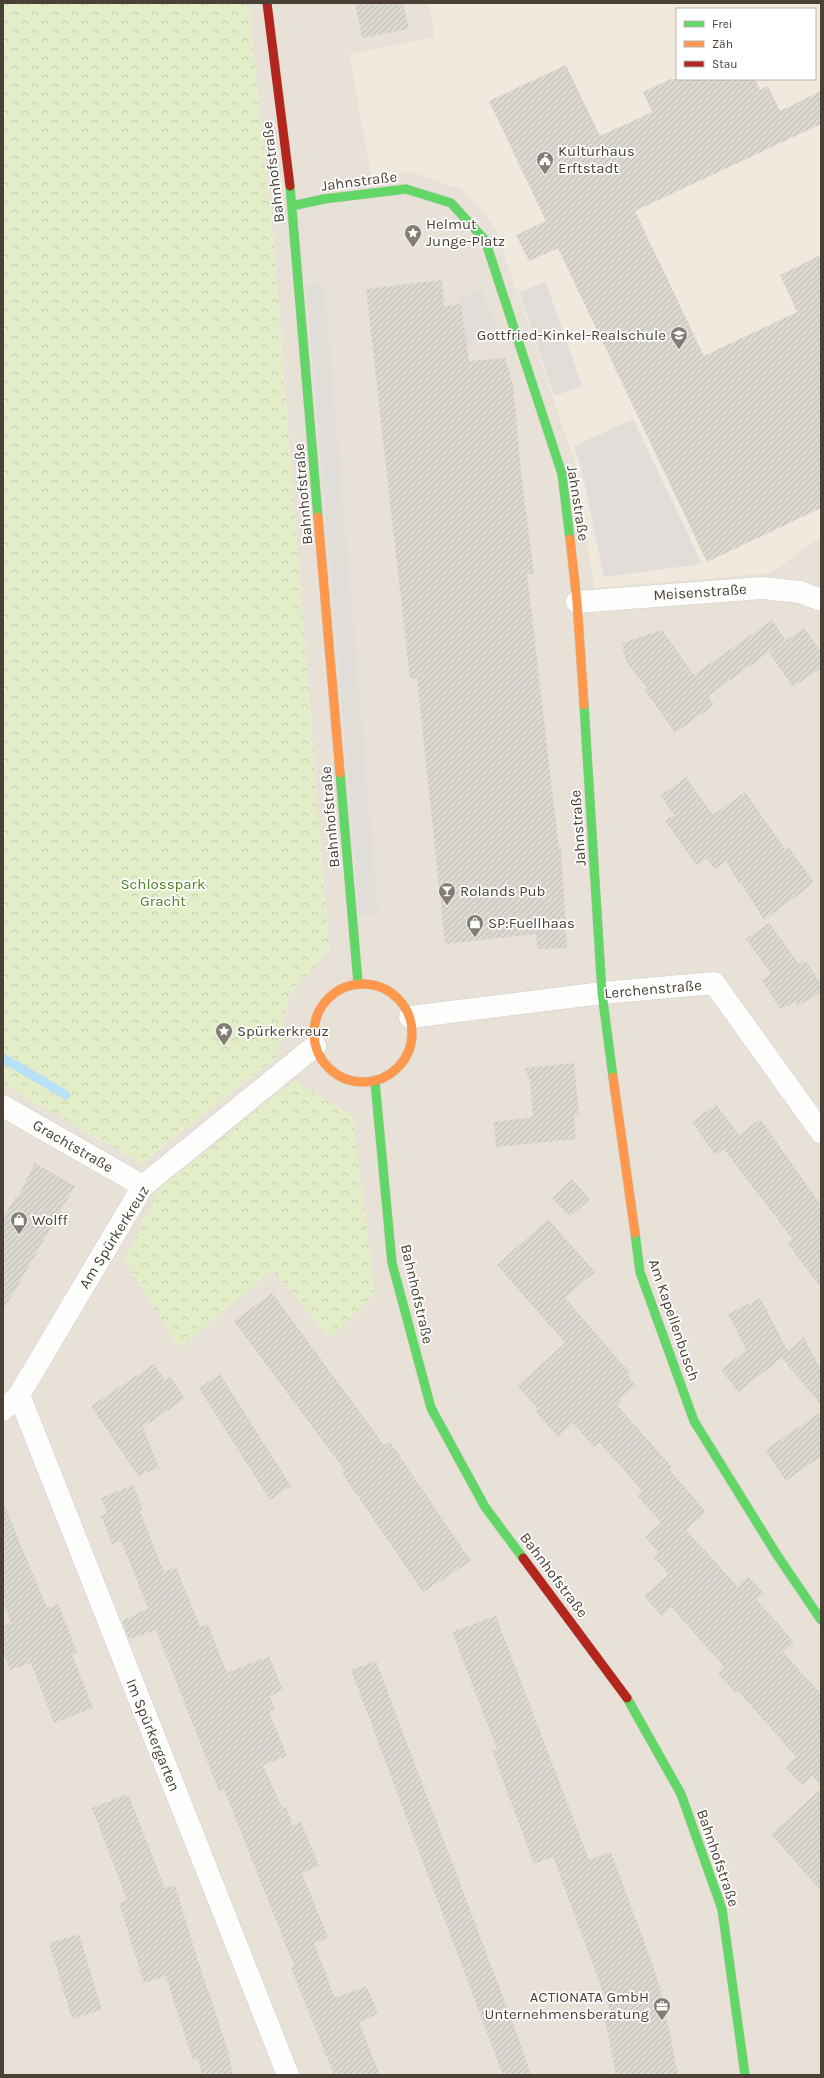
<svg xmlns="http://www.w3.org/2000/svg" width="824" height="2078" font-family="Karla,sans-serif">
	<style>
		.residential { fill: #e7e1d8; fill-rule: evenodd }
		.education { fill: #f1e9dd; fill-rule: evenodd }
		.forest { fill: url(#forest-crowns) }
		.parking { fill: #e1deda }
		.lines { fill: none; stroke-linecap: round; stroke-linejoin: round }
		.stream { stroke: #b7e1f5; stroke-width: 9 }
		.building { fill: url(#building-hatch) }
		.street-casing { stroke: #d0cdc9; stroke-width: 23 }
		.fast-casing { stroke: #d4cec3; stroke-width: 10 }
		.slow-casing { stroke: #d4cec3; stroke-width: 10 }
		.jam-casing { stroke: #d4cec3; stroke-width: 10 }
		.street { stroke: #fdfdfc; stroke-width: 22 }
		.fast { stroke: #63d668; stroke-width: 9 }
		.slow { stroke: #ff974d; stroke-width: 9 }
		.jam { stroke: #b3261e; stroke-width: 9 }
		.labels { text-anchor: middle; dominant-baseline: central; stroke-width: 3.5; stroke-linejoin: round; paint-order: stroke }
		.poi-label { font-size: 15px; fill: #4a4035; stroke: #fff; text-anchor: start }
		.street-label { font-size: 15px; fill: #4a4035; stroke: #fff }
		.park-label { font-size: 15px; fill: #4f8321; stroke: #fff }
	</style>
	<defs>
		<pattern id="forest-crowns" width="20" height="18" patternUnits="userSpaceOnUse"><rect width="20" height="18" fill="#e3eec9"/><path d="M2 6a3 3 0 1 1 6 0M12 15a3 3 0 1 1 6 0" fill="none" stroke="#c4cdad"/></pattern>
		<pattern id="building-hatch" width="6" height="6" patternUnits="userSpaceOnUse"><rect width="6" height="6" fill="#dbd7d1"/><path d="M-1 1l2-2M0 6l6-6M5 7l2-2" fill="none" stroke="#bdbab4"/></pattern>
	</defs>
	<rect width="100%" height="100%" fill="#f2efec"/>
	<path class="residential" d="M248 3H821V2075H3V1084L141 1163 277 1057 289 994 329 951 271 210ZM677 9H815V79H677Z"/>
	<path class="education" d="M438 3H821V537L770 573 594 588 577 469 496 230 482 210 462 190 411 172 371 177 350 54 435 37 429 5ZM677 9H815V79H677Z"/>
	<g class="forest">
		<polygon points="3,3 248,3 271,210 329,951 289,994 277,1057 141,1163 3,1084"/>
		<polygon points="294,1080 353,1117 375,1293 330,1338 273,1270 179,1348 125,1260 158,1190"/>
	</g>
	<g class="parking">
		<polygon points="546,282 582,386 554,396 519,292"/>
		<polygon points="306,284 324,284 378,915 359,915"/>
		<polygon points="482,289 500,336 466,345 460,298"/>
		<polygon points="633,419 702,564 604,577 581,467 574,446"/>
	</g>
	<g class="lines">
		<polyline class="stream" points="3,1058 66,1095"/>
	</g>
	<g class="building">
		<polygon points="355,3 403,3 409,29 362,38"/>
		<polygon points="566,65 600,136 652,112 643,92 671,79 755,79 760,90 768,86 780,111 821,91 821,124 635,211 704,356 797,312 780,275 821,255 821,508 707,562 558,248 529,261 516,235 546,221 489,101"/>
		<polygon points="442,280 444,306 461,304 469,361 505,358 513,385 522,481 534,574 527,574 559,849 561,849 567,948 537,949 536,934 445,944 417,678 410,679 366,289"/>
		<polygon points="772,620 786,640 708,696 714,705 675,733 644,689 646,687 626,662 622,643 662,630 694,675"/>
		<polygon points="804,628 821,652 821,668 793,687 769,653"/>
		<polygon points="686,777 713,815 745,792 785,849 788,846 814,883 764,920 741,883 739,884 726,861 715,869 707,859 697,866 665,821 674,815 660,796"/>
		<polygon points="769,923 799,964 806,961 821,984 821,992 798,1006 795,1001 781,1010 762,980 771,974 746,939"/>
		<polygon points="574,1063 579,1114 574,1115 576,1139 496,1147 494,1122 533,1117 530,1082 525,1068"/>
		<polygon points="716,1104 739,1135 760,1119 821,1205 821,1288 787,1243 792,1239 760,1196 759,1196 724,1149 715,1155 692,1122"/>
		<polygon points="35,1163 75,1186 3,1311 3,1218 16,1196 18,1197"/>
		<polygon points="572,1179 590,1199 570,1217 552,1198"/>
		<polygon points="548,1219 595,1272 565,1298 630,1373 627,1375 636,1386 620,1399 621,1401 617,1405 672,1467 669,1469 706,1512 686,1530 737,1586 748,1576 764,1594 757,1600 794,1642 783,1652 821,1694 821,1786 812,1776 802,1785 785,1767 796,1757 738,1691 736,1694 718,1674 725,1668 671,1607 662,1616 644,1596 669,1574 653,1557 658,1552 645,1537 661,1523 637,1495 642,1491 599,1442 594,1447 573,1423 558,1437 535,1411 538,1409 517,1386 565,1343 497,1265"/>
		<polygon points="272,1293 384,1445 390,1442 471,1561 423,1592 342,1473 345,1471 234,1321"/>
		<polygon points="760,1298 788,1351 804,1338 821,1370 821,1405 782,1358 738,1392 721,1370 746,1350 728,1314"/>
		<polygon points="154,1364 165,1381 171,1377 185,1399 143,1427 159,1468 138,1476 91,1406"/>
		<polygon points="220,1374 291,1486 270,1500 199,1388"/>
		<polygon points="821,1412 821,1456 786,1481 765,1450"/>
		<polygon points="133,1485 143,1510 140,1511 164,1572 176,1567 200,1627 208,1624 227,1673 269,1656 283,1690 270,1696 275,1710 269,1712 287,1756 263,1765 282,1808 286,1807 293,1825 301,1822 319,1866 302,1873 328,1938 314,1943 335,1998 367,1986 378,2014 359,2022 380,2075 334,2075 291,1968 294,1966 224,1789 219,1791 156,1630 129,1639 122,1621 148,1608 121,1541 112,1544 101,1516 107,1513 101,1498"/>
		<polygon points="3,1502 47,1608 58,1604 77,1652 72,1655 93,1708 54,1723 31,1663 10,1670 3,1652 3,1626 11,1623 3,1602"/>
		<polygon points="496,1616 589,1860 611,1852 656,1974 663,2000 678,2075 616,2075 603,2010 610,2011 553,1857 534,1864 492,1751 497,1749 452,1632"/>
		<polygon points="376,1661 521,2045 531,2075 503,2075 475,2001 351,1670"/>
		<polygon points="821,1789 821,1891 771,1834"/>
		<polygon points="128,1794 165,1888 175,1886 208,1992 209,1992 228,2051 233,2075 202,2075 198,2059 193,2060 187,2043 166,1976 144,1983 119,1903 127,1900 92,1808"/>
		<polygon points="79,1934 102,2010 72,2019 49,1943"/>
	</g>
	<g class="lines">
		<defs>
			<g id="street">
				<polyline points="577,602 762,588 800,592 821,600"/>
				<polyline points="410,1017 602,993 714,983 821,1132"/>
				<polyline points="3,1106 143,1186"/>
				<polyline points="19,1395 288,2075"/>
				<polyline points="3,1410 19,1395 143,1186 315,1046"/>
			</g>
			<g id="fast">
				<polyline points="290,186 318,517"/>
				<polyline points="292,206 324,199 406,189 451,203 485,240 562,474 570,539"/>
				<polyline points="584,705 602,993 613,1077"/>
				<polyline points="340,773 358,983"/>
				<polyline points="375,1082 392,1263 431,1408 485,1507 523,1558"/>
				<polyline points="635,1233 640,1272 694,1421 777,1555 821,1620"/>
				<polyline points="627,1698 681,1794 722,1909 745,2075"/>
			</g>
			<g id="slow">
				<polyline points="318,517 340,773"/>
				<polyline points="570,539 577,602 584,705"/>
				<circle cx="363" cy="1033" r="49"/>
				<polyline points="613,1077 635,1233"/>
			</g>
			<g id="jam">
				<polyline points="267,3 290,186"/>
				<polyline points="523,1558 627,1698"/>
			</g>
		</defs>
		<use href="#street" class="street-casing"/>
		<use href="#fast" class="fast-casing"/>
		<use href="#slow" class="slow-casing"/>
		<use href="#jam" class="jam-casing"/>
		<use href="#street" class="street"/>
		<use href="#fast" class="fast"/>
		<use href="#slow" class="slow"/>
		<use href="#jam" class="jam"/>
	</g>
	<defs>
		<symbol id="civic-pin" viewBox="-11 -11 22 30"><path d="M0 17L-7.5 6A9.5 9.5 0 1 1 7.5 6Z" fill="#857d75" stroke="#fff"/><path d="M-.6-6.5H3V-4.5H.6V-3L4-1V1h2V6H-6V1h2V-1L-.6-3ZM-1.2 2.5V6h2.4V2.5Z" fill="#fff"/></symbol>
		<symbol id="sight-pin" viewBox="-11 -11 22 30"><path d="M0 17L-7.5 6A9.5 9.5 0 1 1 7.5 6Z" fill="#857d75" stroke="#fff"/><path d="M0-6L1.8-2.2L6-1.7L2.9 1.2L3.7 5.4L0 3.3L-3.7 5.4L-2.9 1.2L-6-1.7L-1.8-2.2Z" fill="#fff"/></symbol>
		<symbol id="school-pin" viewBox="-11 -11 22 30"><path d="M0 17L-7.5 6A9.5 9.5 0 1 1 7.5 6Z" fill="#857d75" stroke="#fff"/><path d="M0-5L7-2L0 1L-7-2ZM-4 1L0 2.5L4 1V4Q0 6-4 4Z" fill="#fff"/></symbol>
		<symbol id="bar-pin" viewBox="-11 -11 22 30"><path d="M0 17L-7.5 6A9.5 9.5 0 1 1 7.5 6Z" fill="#857d75" stroke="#fff"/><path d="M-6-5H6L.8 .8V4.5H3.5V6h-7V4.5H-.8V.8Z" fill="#fff"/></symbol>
		<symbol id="shop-pin" viewBox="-11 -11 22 30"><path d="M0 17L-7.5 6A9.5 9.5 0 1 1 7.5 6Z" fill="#857d75" stroke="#fff"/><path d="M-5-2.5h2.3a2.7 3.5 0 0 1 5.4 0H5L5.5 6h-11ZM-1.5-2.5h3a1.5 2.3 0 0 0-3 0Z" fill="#fff"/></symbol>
		<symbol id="office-pin" viewBox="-11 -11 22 30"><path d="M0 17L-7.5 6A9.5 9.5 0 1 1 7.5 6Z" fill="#857d75" stroke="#fff"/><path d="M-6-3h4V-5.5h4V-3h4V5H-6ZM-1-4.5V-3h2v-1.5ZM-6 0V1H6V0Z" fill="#fff"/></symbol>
	</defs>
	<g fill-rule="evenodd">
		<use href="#civic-pin" x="535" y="150" width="20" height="27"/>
		<use href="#sight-pin" x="403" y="223" width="20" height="27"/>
		<use href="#school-pin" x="669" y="325" width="20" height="27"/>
		<use href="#bar-pin" x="437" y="881" width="20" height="27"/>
		<use href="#shop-pin" x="465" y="913" width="20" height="27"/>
		<use href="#sight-pin" x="214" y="1021" width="20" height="27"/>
		<use href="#shop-pin" x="9" y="1210" width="20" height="27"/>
		<use href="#office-pin" x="652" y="1996" width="20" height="27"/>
	</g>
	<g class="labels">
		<g class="poi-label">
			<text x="558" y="151">Kulturhaus<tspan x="558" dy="17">Erftstadt</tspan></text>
			<text x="426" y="224">Helmut<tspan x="426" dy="17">Junge-Platz</tspan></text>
			<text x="666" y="335" text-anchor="end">Gottfried-Kinkel-Realschule</text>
			<text x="460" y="891">Rolands Pub</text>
			<text x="488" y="923">SP:Fuellhaas</text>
			<text x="237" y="1031">Spürkerkreuz</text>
			<text x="32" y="1220">Wolff</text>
			<text x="649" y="1997" text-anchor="end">ACTIONATA GmbH<tspan x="649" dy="17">Unternehmensberatung</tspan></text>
		</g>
		<g class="street-label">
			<text transform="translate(273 172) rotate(-97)">Bahnhofstraße</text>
			<text transform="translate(359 181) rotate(-7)">Jahnstraße</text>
			<text transform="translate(303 494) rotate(-95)">Bahnhofstraße</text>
			<text transform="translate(578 503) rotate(81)">Jahnstraße</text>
			<text transform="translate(700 592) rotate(-4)">Meisenstraße</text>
			<text transform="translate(330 817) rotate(-95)">Bahnhofstraße</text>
			<text transform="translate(578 828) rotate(-94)">Jahnstraße</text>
			<text transform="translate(653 989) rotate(-5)">Lerchenstraße</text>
			<text transform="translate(73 1146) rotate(30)">Grachtstraße</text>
			<text transform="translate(114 1237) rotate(-58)">Am Spürkerkreuz</text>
			<text transform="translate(417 1294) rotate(77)">Bahnhofstraße</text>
			<text transform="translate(674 1320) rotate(71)">Am Kapellenbusch</text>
			<text transform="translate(554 1575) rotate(53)">Bahnhofstraße</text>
			<text transform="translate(153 1735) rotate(68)">Im Spürkergarten</text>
			<text transform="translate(718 1858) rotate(71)">Bahnhofstraße</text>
		</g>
		<g class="park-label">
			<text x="163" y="884">Schlosspark<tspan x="163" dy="17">Gracht</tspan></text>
		</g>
	</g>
	<rect width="824" height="2078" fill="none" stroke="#4a4035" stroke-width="8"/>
	<rect x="676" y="8" width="140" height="72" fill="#ffffff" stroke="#b7b3ae"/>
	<rect x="684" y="21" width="20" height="6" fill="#63d668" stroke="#b7b3ae"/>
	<text x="712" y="28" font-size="12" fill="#4a4035">Frei</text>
	<rect x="684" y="41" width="20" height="6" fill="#ff974d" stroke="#b7b3ae"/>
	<text x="712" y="48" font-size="12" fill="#4a4035">Zäh</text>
	<rect x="684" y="61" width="20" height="6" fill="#b3261e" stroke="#b7b3ae"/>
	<text x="712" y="68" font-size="12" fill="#4a4035">Stau</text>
</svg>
